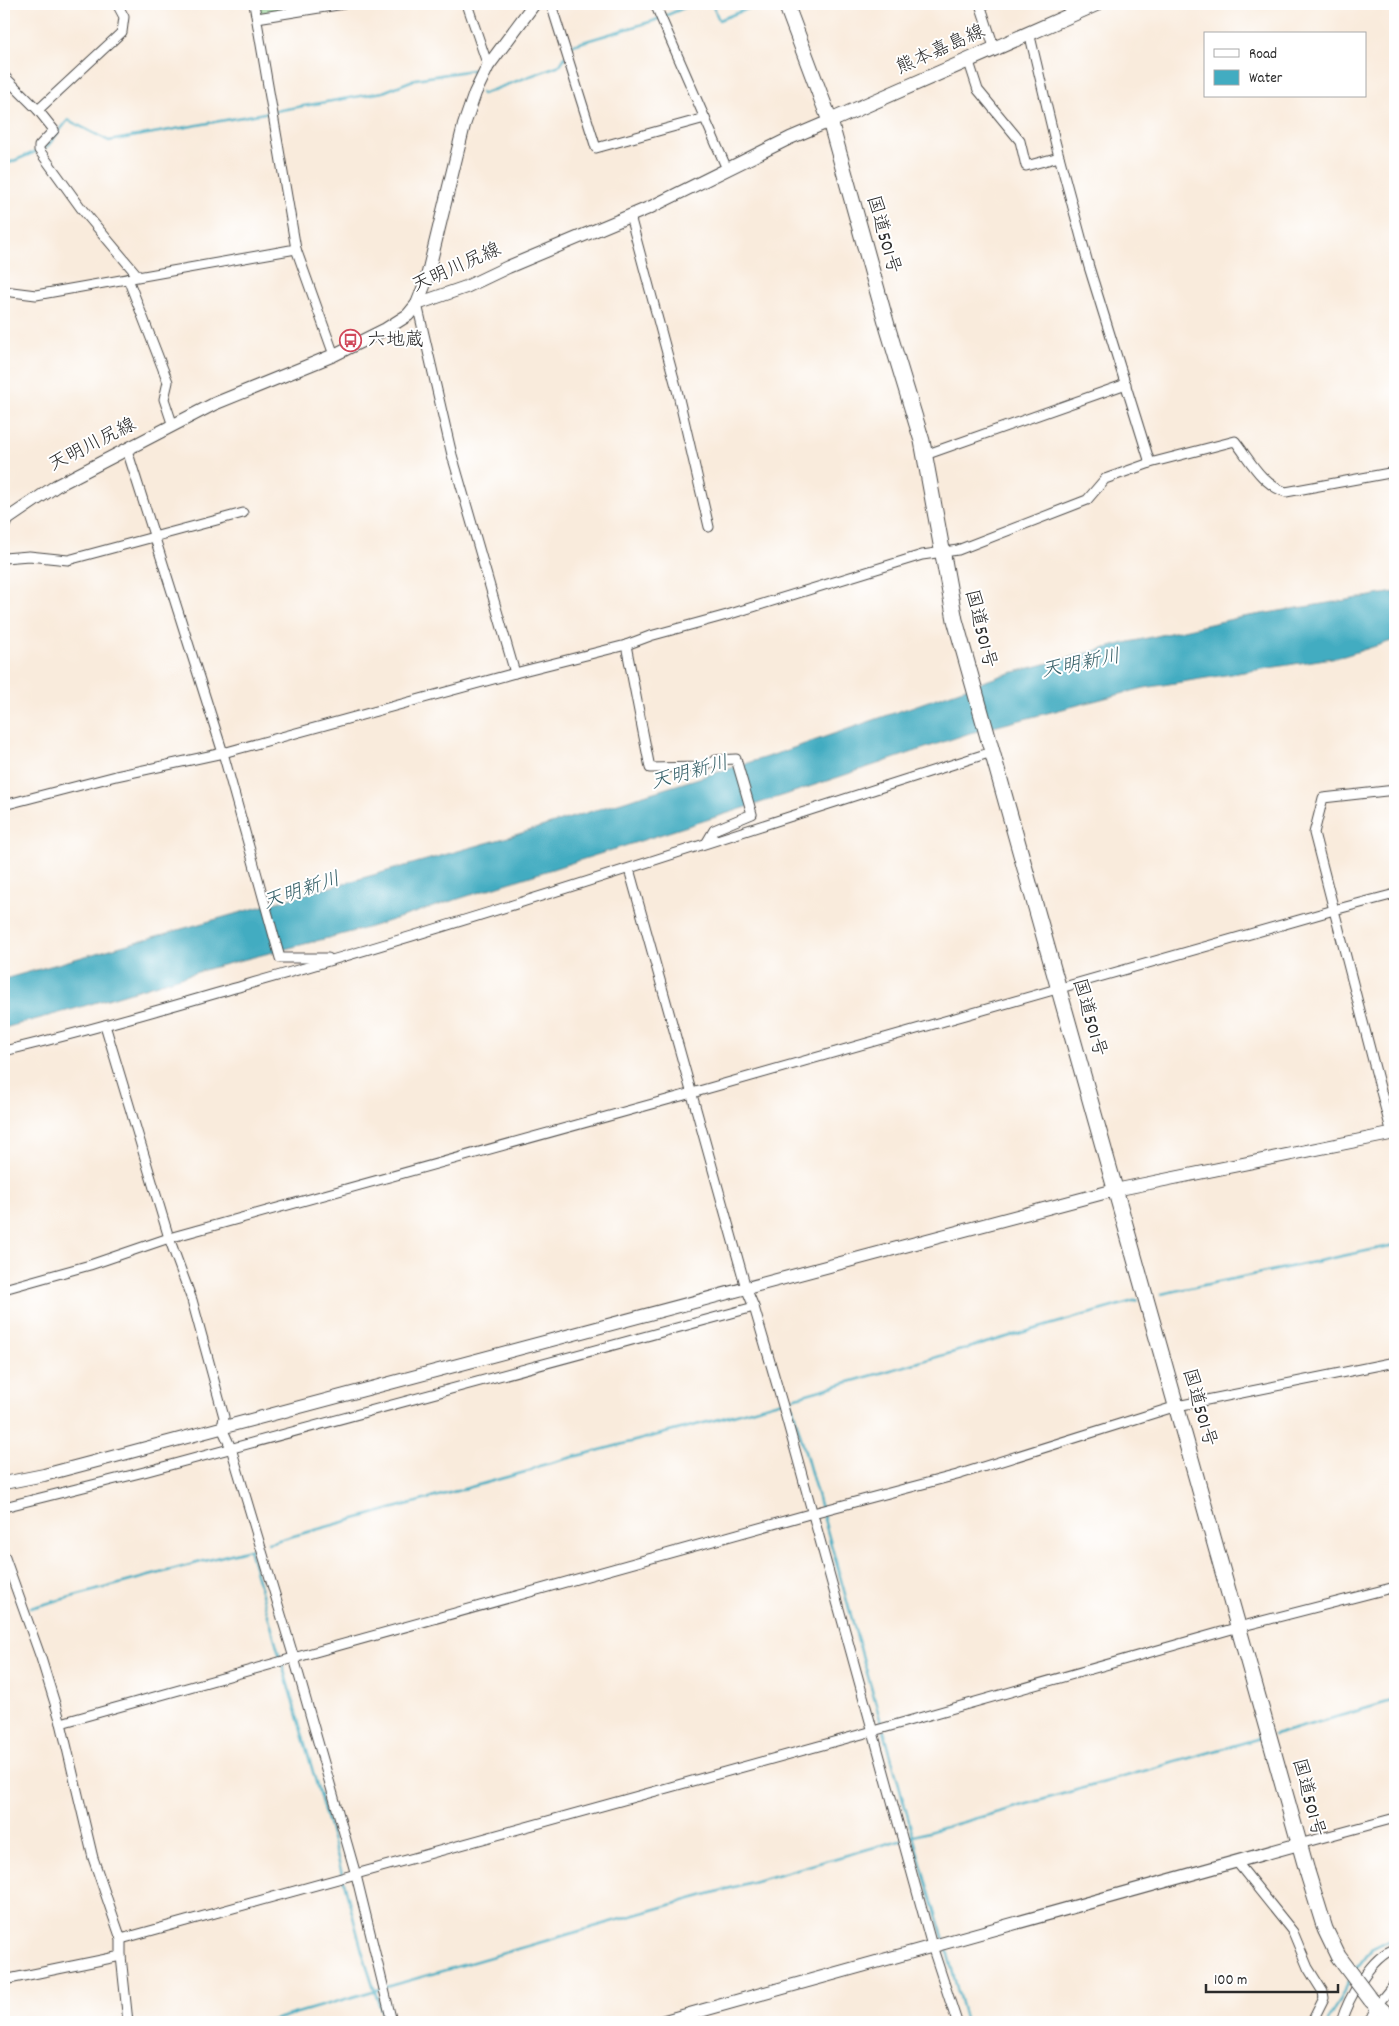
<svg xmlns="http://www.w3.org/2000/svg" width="1399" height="2026" font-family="Dekko,'Klee One',sans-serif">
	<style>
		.green { fill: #83c882; stroke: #577a56 }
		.water { fill: #42acc1; stroke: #366c76 }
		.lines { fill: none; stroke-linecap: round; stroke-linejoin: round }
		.stream { stroke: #42acc1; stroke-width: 2.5 }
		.street-casing { stroke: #4a4846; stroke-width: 11 }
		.secondary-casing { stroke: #4a4846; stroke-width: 14 }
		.primary-casing { stroke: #4a4846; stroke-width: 16 }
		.highway-casing { stroke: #4a4846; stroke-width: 17 }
		.street { stroke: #fff; stroke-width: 9 }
		.secondary { stroke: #fff; stroke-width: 12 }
		.primary { stroke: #fff; stroke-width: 14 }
		.highway { stroke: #fff; stroke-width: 15 }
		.highway-bridge-casing { stroke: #4a4846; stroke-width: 17; stroke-linecap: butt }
		.highway-bridge { stroke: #fff; stroke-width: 15 }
		.labels { text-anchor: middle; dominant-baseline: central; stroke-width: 4; stroke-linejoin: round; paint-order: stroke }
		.street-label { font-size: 19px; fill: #2b2b2b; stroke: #fff }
		.poi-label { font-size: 19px; fill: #2b2b2b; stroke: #fff; text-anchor: start }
		.water-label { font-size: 20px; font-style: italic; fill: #345f67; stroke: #fff }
	</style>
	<rect width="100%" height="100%" fill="#fff"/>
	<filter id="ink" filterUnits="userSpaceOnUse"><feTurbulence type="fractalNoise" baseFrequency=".02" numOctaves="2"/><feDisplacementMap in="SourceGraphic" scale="10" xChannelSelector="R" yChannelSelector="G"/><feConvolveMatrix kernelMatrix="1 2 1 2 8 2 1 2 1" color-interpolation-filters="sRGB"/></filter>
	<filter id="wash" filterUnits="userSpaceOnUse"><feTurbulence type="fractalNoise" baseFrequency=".0096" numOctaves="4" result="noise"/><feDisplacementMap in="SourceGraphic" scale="20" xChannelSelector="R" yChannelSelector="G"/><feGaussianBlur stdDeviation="1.12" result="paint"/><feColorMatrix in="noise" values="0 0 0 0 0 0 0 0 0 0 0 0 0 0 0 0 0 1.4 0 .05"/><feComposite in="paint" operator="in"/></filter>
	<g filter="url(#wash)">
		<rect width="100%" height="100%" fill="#f9ebdc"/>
		<polygon class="green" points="257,4 321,4 259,15"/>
		<polygon class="water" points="1395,592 1395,640 1344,656 1144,688 970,733 788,794 367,928 211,968 74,1009 4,1028 4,979 515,835 773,755 1003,675 1125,643 1237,618"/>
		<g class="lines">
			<g class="stream">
				<polyline points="712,4 719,20 760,4"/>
				<polyline points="800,4 801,8 812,4"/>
				<polyline points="569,51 573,45 653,21 693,4"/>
				<polyline points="481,92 482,94 560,65 565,57"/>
				<polyline points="275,111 383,92 416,79 472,70 476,79"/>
				<polyline points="4,165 47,147 68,120 109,141 270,112"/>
				<polyline points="1161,1294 1395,1245"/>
				<polyline points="790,1398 882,1726"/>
				<polyline points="268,1543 529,1471 539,1466 719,1419 1137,1300"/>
				<polyline points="249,1549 338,1859 362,1951 385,2022"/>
				<polyline points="30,1608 253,1548"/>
				<polyline points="884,1731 926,1882 944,1940"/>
				<polyline points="1274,1735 1395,1700"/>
				<polyline points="946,1947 966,2022"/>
				<polyline points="1355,1970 1371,1949 1395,1937"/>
				<polyline points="266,2022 649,1911 1264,1737"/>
				<polyline points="1328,2022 1349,1981"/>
			</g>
		</g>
	</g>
	<g filter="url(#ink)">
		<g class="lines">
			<defs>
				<g id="street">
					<polyline points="254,4 296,249 334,355"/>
					<polyline points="467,4 488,66"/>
					<polyline points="551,4 596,148 705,118"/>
					<polyline points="655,4 727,169"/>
					<polyline points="980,4 994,47"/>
					<polyline points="257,18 344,4"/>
					<polyline points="1029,32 1056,145 1089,267 1150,463"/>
					<polyline points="968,59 978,90 1020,141 1026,166 1059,157"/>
					<polyline points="4,76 38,110 54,130 39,146 39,150 81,208 138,276"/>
					<polyline points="38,110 122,32 124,17 117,4"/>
					<polyline points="630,216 677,390 709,527"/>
					<polyline points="128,279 168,382 164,399 173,426"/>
					<polyline points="4,291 36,295 296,249"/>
					<polyline points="417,304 452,455 515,673"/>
					<polyline points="127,450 223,753 280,958 328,958"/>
					<polyline points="925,455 1126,384"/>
					<polyline points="4,558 29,556 68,560 243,513"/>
					<polyline points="626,645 650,768 702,767 716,760 736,759 752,814 714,830 707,842"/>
					<path d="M4 805 116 776 223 753 515 673 626 645 650 636 727 615 922 555 958 550 1087 500 1105 479 1150 463 1235 441C1250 460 1262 485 1286 492L1395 472"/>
					<polyline points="629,869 746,1288 754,1307 783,1406 932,1946 957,2022"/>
					<polyline points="105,1025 169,1238 192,1300 224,1417 222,1428 231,1448 294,1658 356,1875 392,2022"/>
					<path d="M4 1051C86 1032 168 1007 249 984 499 913 745 830 992 752"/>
					<polyline points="1395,1138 1394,1133 1391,1130 1314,833 1323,798 1395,790"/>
					<polyline points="4,1289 90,1265 169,1238 692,1093 1334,910 1395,894"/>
					<polyline points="4,1507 148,1471 754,1307"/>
					<polyline points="4,1555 41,1658 61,1723 93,1858 121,1939 121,1956 128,2022"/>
					<polyline points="61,1723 813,1513 957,1475 1177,1406 1395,1362"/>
					<polyline points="1299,1844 1395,1818"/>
					<polyline points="1236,1861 1293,1932 1308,1968 1323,1992 1324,1998 1312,2022"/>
					<polyline points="121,1939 873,1731 1239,1627 1395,1587"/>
					<polyline points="4,1980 121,1956"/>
					<path d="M1341 2022C1348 1999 1371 1956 1395 1949"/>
					<polyline points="1369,2022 1377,2005 1395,1983"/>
				</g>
				<g id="secondary">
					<polyline points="417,304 426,281 464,125 475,93 488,66 534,4"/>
					<polyline points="4,524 6,520 56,486 214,404 334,355 386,329 408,315 417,304 466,287 508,267 651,207 790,138 830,121"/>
					<polyline points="4,1483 44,1475 112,1457 1115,1190 1395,1133"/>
					<polyline points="661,2022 1299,1844"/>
				</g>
				<polyline id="primary" points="830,121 1096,4"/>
				<g id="highway">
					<polyline points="786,4 830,121 888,329 922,441 955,620 1307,1871"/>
					<polyline points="1371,2000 1395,2022"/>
				</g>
			</defs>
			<use href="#street" class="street-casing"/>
			<use href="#secondary" class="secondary-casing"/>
			<use href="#primary" class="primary-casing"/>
			<use href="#highway" class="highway-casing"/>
			<use href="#street" class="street"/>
			<use href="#secondary" class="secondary"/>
			<use href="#primary" class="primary"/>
			<use href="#highway" class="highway"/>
			<defs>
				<polyline id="highway-bridge" points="1307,1871 1325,1929 1338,1956 1371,2000"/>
			</defs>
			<use href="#highway-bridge" class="highway-bridge-casing"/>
			<use href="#highway-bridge" class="highway-bridge"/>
		</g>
	</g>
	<defs>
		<symbol id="bus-ring" viewBox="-11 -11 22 22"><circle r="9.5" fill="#fff" stroke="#d1495b" stroke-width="1.5"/><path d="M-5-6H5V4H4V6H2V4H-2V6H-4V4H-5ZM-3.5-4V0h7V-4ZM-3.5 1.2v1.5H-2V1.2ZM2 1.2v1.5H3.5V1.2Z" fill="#d1495b"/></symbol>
	</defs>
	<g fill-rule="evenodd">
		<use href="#bus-ring" x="338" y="328" width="25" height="25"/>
	</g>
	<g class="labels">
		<g class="street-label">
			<text transform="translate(941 51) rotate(-24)">熊本嘉島線</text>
			<text transform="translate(882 235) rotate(74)">国道501号</text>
			<text transform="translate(457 269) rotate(-24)">天明川尻線</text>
			<text transform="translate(93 446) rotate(-27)">天明川尻線</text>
			<text transform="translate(979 629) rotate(76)">国道501号</text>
			<text transform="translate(1088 1018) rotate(74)">国道501号</text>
			<text transform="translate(1198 1408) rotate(74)">国道501号</text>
			<text transform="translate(1307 1798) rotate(75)">国道501号</text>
		</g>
		<g class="poi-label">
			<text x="367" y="341">六地蔵</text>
		</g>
		<g class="water-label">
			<text transform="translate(1081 665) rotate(-11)">天明新川</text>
			<text transform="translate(690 774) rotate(-15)">天明新川</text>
			<text transform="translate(302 892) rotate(-18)">天明新川</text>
		</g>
	</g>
	<rect width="1399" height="2026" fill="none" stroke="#fff" stroke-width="20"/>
	<rect x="1204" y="32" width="162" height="65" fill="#ffffff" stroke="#aaaaaa"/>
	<rect x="1214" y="49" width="25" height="8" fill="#ffffff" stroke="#aaaaaa"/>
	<text x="1249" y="58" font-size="15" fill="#2b2b2b">Road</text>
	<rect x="1214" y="70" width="25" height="15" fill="#42acc1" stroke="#aaaaaa"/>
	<text x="1249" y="82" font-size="15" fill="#2b2b2b">Water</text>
	<path d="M1206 1984v8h132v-8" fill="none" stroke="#2b2b2b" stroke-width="2.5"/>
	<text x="1214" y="1984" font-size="15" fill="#2b2b2b" stroke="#ffffff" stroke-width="4" paint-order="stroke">100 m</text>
</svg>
